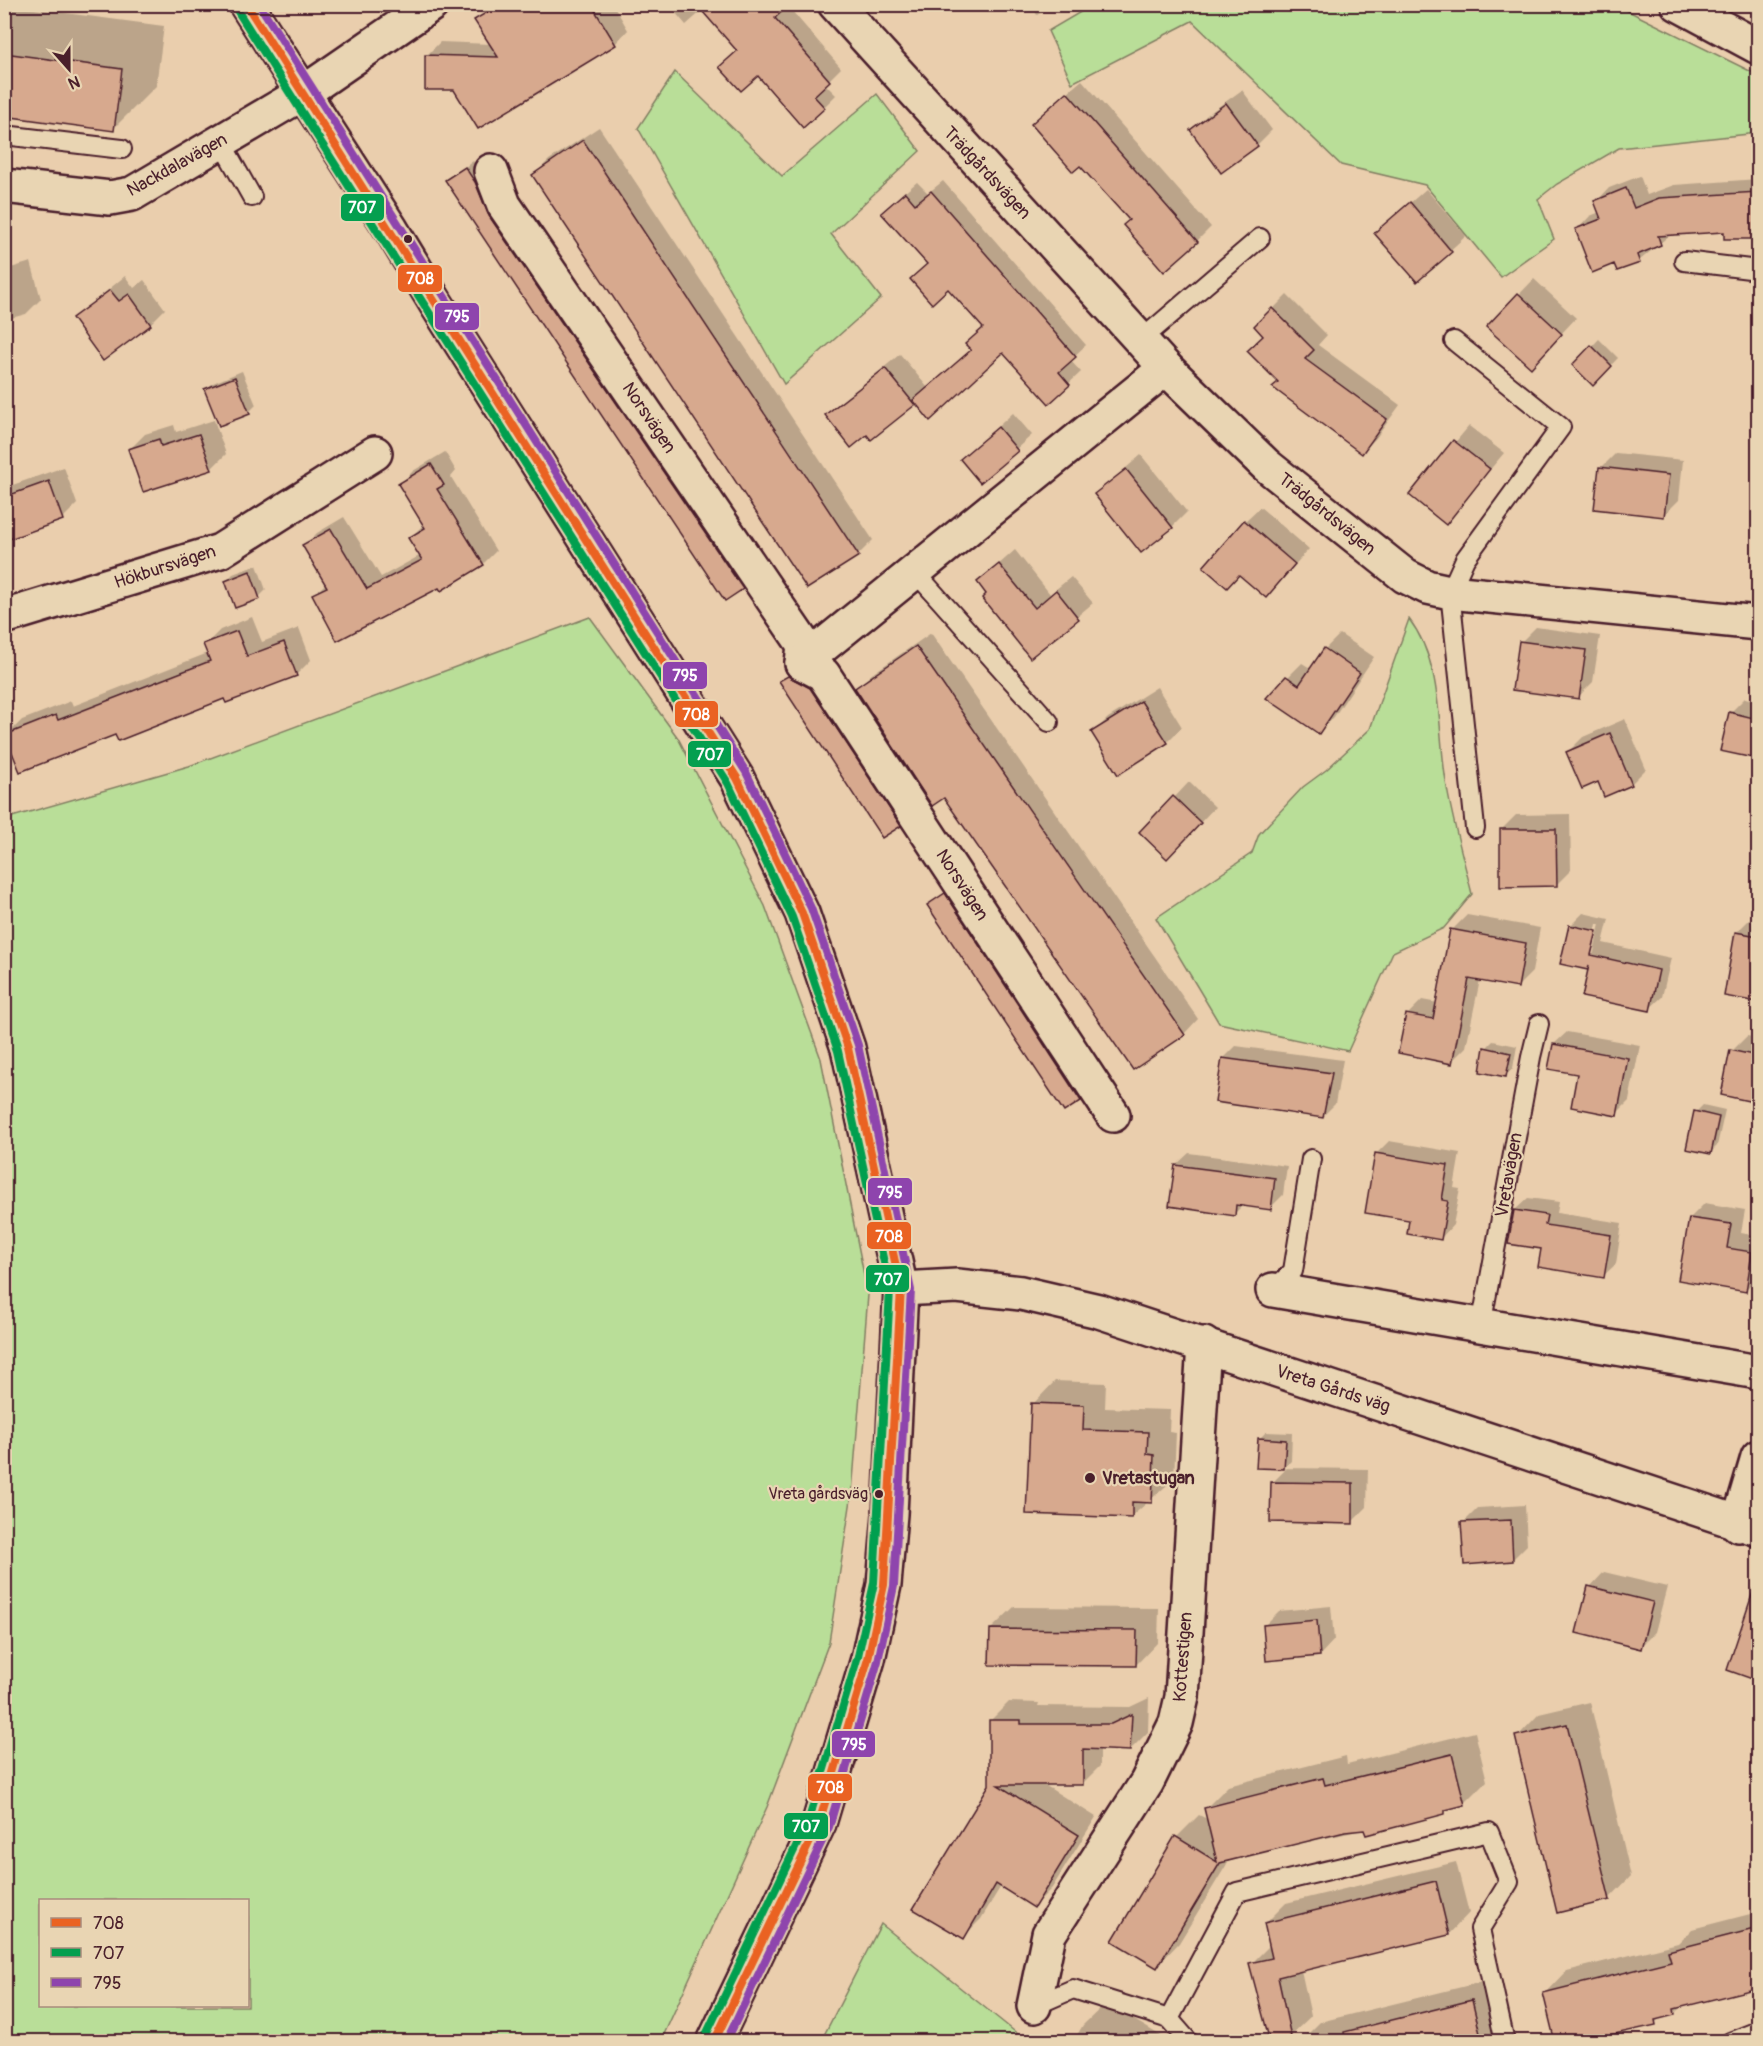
<svg xmlns="http://www.w3.org/2000/svg" width="1763" height="2046" font-family="Pangolin,sans-serif">
	<style>
		.green { fill: #b9de98; stroke: #827e62; stroke-width: 1.5; fill-rule: evenodd }
		.shadow { fill: #0003; fill-rule: evenodd }
		.building { fill: #d7a98e; stroke: #4a1f2b; stroke-width: 1.5 }
		.lines { fill: none; stroke-linecap: round; stroke-linejoin: round }
		.service-casing { stroke: #4a1f2b; stroke-width: 22 }
		.minor-casing { stroke: #4a1f2b; stroke-width: 38 }
		.secondary-casing { stroke: #4a1f2b; stroke-width: 38 }
		.service { stroke: #e9d5b3; stroke-width: 18 }
		.minor { stroke: #e9d5b3; stroke-width: 33 }
		.secondary { stroke: #e9d5b3; stroke-width: 33 }
		.bus-1-casing { stroke: #e9d5b3; stroke-width: 12 }
		.bus-2-casing { stroke: #e9d5b3; stroke-width: 12 }
		.bus-3-casing { stroke: #e9d5b3; stroke-width: 12 }
		.bus-1 { stroke: #ea6222; stroke-width: 8 }
		.bus-2 { stroke: #049f4f; stroke-width: 8 }
		.bus-3 { stroke: #8e44ad; stroke-width: 8 }
		.bus-dot { fill: #4a1f2b; stroke: #e9d5b3; stroke-width: 2 }
		.labels { text-anchor: middle; dominant-baseline: central; stroke-width: 4.5; stroke-linejoin: round; paint-order: stroke }
		.bus-label { font-size: 16px; fill: #4a1f2b; stroke: #e9d5b3; text-anchor: end }
		.street-label { font-size: 18px; fill: #4a1f2b; stroke: #e9d5b3 }
		.poi-label { font-size: 18px; font-weight: bold; fill: #4a1f2b; stroke: #e9d5b3; text-anchor: start }
		.line-badge { stroke: #e9d5b3; stroke-width: 2 }
		.badge-label { font-size: 16px; text-anchor: middle; font-weight: bold; fill: #fff }
	</style>
	<rect width="100%" height="100%" fill="#eacead"/>
	<filter id="ink" filterUnits="userSpaceOnUse"><feTurbulence type="fractalNoise" baseFrequency=".0167" numOctaves="2"/><feDisplacementMap in="SourceGraphic" scale="12" xChannelSelector="R" yChannelSelector="G"/><feConvolveMatrix kernelMatrix="1 2 1 2 8 2 1 2 1" color-interpolation-filters="sRGB"/></filter>
	<g filter="url(#ink)">
		<g class="green">
			<polygon points="1094,4 1616,5 1758,75 1758,133 1619,148 1557,184 1538,199 1554,239 1501,277 1425,185 1341,165 1192,21 1072,83 1048,31"/>
			<polygon points="675,72 782,176 877,94 920,151 831,234 881,298 784,384 638,128"/>
			<path d="M590 617 678 738 765 906 821 1059 868 1295 852 1493 829 1642 767 1807 661 2041H5V819L189 766ZM248 1900V2006H40V1900Z"/>
			<path d="M1409 619C1444 665 1437 728 1446 782 1452 820 1463 857 1472 894L1444 928 1393 952 1348 1051 1219 1023 1156 918 1252 853 1259 834 1303 787 1326 770 1370 729Z"/>
			<polygon points="881,1924 1024,2039 1024,2041 821,2041"/>
		</g>
		<g class="shadow">
			<polygon points="496,4 613,4 628,30 615,44 455,88 426,56 440,42 491,44 477,22"/>
			<polygon points="668,4 786,4 841,68 825,84 836,95 824,107 739,50 703,10 686,25"/>
			<polygon points="1031,4 1055,4 1037,15"/>
			<polygon points="4,5 164,26 156,86 113,129 4,115"/>
			<polygon points="1082,80 1211,227 1197,241 1130,220 1047,110"/>
			<polygon points="1242,90 1272,130 1257,145 1192,130 1207,115"/>
			<polygon points="599,127 873,540 858,555 534,175 549,160"/>
			<polygon points="473,161 749,581 742,588 447,181"/>
			<polygon points="1640,176 1647,195 1674,185 1758,179 1758,238 1726,238 1726,231 1671,234 1639,261 1618,270 1615,262 1577,230 1590,216 1600,212 1596,202 1609,188"/>
			<polygon points="943,181 1086,345 1070,360 1081,372 1049,402 1003,351 867,433 827,415 900,354 928,388 972,349 984,327 928,263 895,201 917,182 928,193"/>
			<polygon points="1426,189 1466,236 1417,280 1376,233"/>
			<polygon points="31,262 41,299 26,314 4,320 4,270"/>
			<polygon points="125,276 134,288 144,280 165,309 150,324 104,359 74,318"/>
			<polygon points="1534,279 1576,318 1545,351 1488,327"/>
			<polygon points="1287,295 1327,335 1318,345 1400,405 1376,438 1362,452 1279,381 1265,336 1256,326"/>
			<polygon points="1599,339 1618,358 1593,384 1574,365"/>
			<polygon points="242,371 256,405 249,412 206,390 213,383"/>
			<polygon points="1013,413 1032,435 980,481 962,459"/>
			<polygon points="214,420 226,454 211,469 130,449 145,434 174,425 176,432"/>
			<polygon points="1469,426 1504,453 1445,523 1411,495"/>
			<polygon points="445,452 456,471 451,477 496,551 483,564 439,586 314,595 326,583 304,546 317,533 344,517 381,577 421,555 410,538 423,525 400,484 413,471"/>
			<polygon points="1616,453 1683,460 1679,500 1664,515 1601,468"/>
			<polygon points="1141,455 1187,512 1172,527 1096,494"/>
			<polygon points="64,467 77,504 62,519 4,540 4,488"/>
			<polygon points="1260,507 1309,549 1280,581 1245,521"/>
			<polygon points="1015,550 1050,594 1071,577 1093,603 1030,656 979,582"/>
			<polygon points="257,565 266,590 259,597 226,581 233,574"/>
			<polygon points="252,617 262,642 299,628 311,660 296,675 116,733 7,735 22,720 71,701 73,706 208,653 205,645 220,630"/>
			<polygon points="1536,627 1600,636 1593,682 1578,697 1521,642"/>
			<polygon points="931,633 1198,1019 1184,1034 945,796 857,688 872,674"/>
			<polygon points="1340,634 1374,657 1334,717 1319,732 1287,678 1302,663 1312,669 1325,649"/>
			<polygon points="796,669 817,681 907,818 900,825 781,682"/>
			<polygon points="1157,687 1182,727 1167,742 1093,733 1108,718"/>
			<polygon points="1745,698 1758,701 1758,758 1722,749 1730,713"/>
			<polygon points="1625,719 1646,769 1631,784 1598,780 1568,752 1583,737"/>
			<polygon points="1189,782 1215,807 1182,842 1142,832"/>
			<polygon points="1570,814 1571,870 1556,885 1501,830 1516,815"/>
			<polygon points="952,887 1087,1093 1064,1110 929,906"/>
			<path d="M1583 913 1609 919 1603 943 1671 958 1662 997 1649 1009 1591 965 1570 926ZM1597 924H1600L1593 956H1590Z"/>
			<polygon points="1467,915 1540,928 1532,972 1517,987 1480,980 1466,1047 1451,1062 1407,1015 1422,1000 1438,1003 1452,930"/>
			<polygon points="1751,918 1758,919 1758,1001 1726,995 1736,933"/>
			<polygon points="1567,1032 1640,1045 1629,1101 1616,1114 1554,1044"/>
			<polygon points="1747,1036 1758,1038 1758,1101 1723,1094 1732,1051"/>
			<polygon points="1493,1041 1517,1046 1513,1068 1506,1075 1486,1048"/>
			<polygon points="1236,1046 1343,1060 1335,1104 1323,1116 1223,1059"/>
			<polygon points="1703,1105 1725,1110 1717,1146 1710,1153 1696,1112"/>
			<polygon points="1389,1141 1460,1153 1454,1188 1460,1189 1453,1225 1441,1238 1411,1219 1376,1154"/>
			<polygon points="1189,1153 1287,1166 1283,1195 1270,1208 1243,1205 1234,1214 1176,1165"/>
			<polygon points="1528,1198 1559,1202 1557,1213 1622,1223 1616,1264 1603,1276 1543,1248 1515,1210"/>
			<polygon points="1705,1203 1745,1210 1741,1233 1758,1236 1758,1277 1745,1290 1690,1218"/>
			<polygon points="1055,1381 1106,1383 1105,1408 1170,1410 1169,1432 1176,1433 1174,1479 1131,1517 1033,1404"/>
			<polygon points="1266,1432 1292,1433 1291,1461 1284,1468 1368,1469 1367,1507 1352,1522 1272,1483 1287,1468 1257,1466 1259,1439"/>
			<polygon points="1525,1505 1527,1545 1512,1560 1463,1523 1478,1508"/>
			<polygon points="1604,1572 1667,1587 1655,1632 1640,1647 1590,1587"/>
			<polygon points="1758,1603 1758,1679 1729,1669 1747,1615"/>
			<polygon points="1331,1606 1334,1640 1320,1655 1264,1626 1279,1611"/>
			<polygon points="1014,1607 1159,1608 1158,1642 1136,1665 991,1629"/>
			<polygon points="1149,1698 1148,1732 1130,1750 1100,1748 1100,1766 1082,1784 1043,1784 1096,1817 1052,1888 1034,1906 1001,1886 981,1919 963,1937 991,1785 991,1720 1009,1702 1039,1703 1038,1706 1130,1707"/>
			<polygon points="1590,1702 1631,1876 1609,1899 1517,1737 1539,1714"/>
			<polygon points="1475,1732 1487,1781 1464,1804 1449,1808 1445,1812 1230,1859 1179,1943 1157,1966 1114,1940 1177,1837 1199,1815 1209,1820 1206,1808 1228,1786 1346,1756 1347,1764"/>
			<polygon points="1456,1862 1469,1913 1449,1934 1301,1970 1311,2016 1290,2036 1251,1964 1271,1944 1266,1923 1286,1903"/>
			<polygon points="1758,1912 1758,1986 1683,2005 1675,2013 1661,2017 1655,2023 1545,1994 1567,1971 1678,1943 1692,1929"/>
			<polygon points="1494,1979 1506,2028 1493,2042 1300,2042 1320,2022"/>
			<polygon points="1106,2003 1171,2042 1073,2042 1083,2025"/>
		</g>
		<g class="building">
			<polygon points="501,4 591,4 616,45 478,129 454,90 425,90 425,55 498,57 474,20"/>
			<polygon points="696,4 790,4 775,18 830,81 814,96 825,108 803,128 758,76 741,91 719,67 737,51"/>
			<polygon points="4,53 122,69 114,131 4,116"/>
			<polygon points="1067,92 1198,242 1164,272 1123,225 1129,220 1080,166 1073,172 1031,124"/>
			<polygon points="1226,103 1258,146 1221,173 1190,130"/>
			<polygon points="583,140 859,556 807,589 532,175"/>
			<polygon points="465,167 475,182 489,216 743,589 725,601 445,180"/>
			<polygon points="1626,188 1634,208 1659,198 1758,192 1758,239 1724,239 1724,232 1658,236 1661,245 1637,255 1640,263 1617,271 1614,264 1592,273 1575,229 1601,219 1594,201"/>
			<polygon points="931,191 1076,357 1059,372 1070,385 1049,404 1003,353 930,421 913,400 971,350 965,344 983,328 948,289 932,304 910,279 927,264 881,213 905,192 915,204"/>
			<polygon points="1410,202 1452,252 1417,282 1374,233"/>
			<polygon points="110,290 119,301 129,294 151,325 103,361 72,318"/>
			<polygon points="1518,293 1562,334 1531,368 1486,327"/>
			<polygon points="1272,308 1314,350 1305,359 1387,419 1362,454 1272,387 1278,382 1247,351 1263,336 1254,326"/>
			<polygon points="1591,345 1612,366 1593,386 1572,365"/>
			<polygon points="885,368 915,405 871,440 867,435 851,448 825,415"/>
			<polygon points="235,377 250,414 219,426 204,389"/>
			<polygon points="998,427 1018,451 980,483 960,459"/>
			<polygon points="199,434 212,470 143,492 128,449 159,439 161,446"/>
			<polygon points="1453,440 1490,469 1446,525 1409,495"/>
			<polygon points="431,464 444,485 437,489 484,565 441,591 439,588 337,641 312,594 327,587 302,545 331,529 367,589 422,560 408,538 425,528 398,484"/>
			<polygon points="1599,467 1669,475 1664,517 1594,509"/>
			<polygon points="1126,469 1173,528 1141,553 1094,494"/>
			<polygon points="49,481 63,520 4,541 4,497"/>
			<polygon points="1244,520 1295,564 1266,598 1239,575 1227,588 1203,567"/>
			<polygon points="999,564 1035,608 1056,590 1079,619 1030,658 982,598 986,594 977,582"/>
			<polygon points="250,571 260,599 235,608 225,581"/>
			<polygon points="237,631 247,656 284,642 297,676 226,703 224,699 118,741 115,735 20,772 5,735 56,715 58,720 210,661 203,644"/>
			<polygon points="1519,641 1586,650 1579,699 1512,690"/>
			<polygon points="916,646 1185,1035 1133,1070 944,798 932,806 855,688"/>
			<polygon points="1324,648 1360,673 1319,734 1266,698 1286,676 1299,685"/>
			<polygon points="788,676 810,688 901,826 882,838 779,681"/>
			<polygon points="1141,701 1168,743 1118,775 1091,732"/>
			<polygon points="1729,712 1758,719 1758,759 1720,751"/>
			<polygon points="1610,733 1632,785 1604,797 1598,782 1582,789 1566,752"/>
			<polygon points="1173,796 1201,823 1167,859 1139,832"/>
			<polygon points="1500,829 1556,829 1557,886 1500,887"/>
			<polygon points="945,893 1081,1101 1064,1112 927,905"/>
			<polygon points="1569,925 1597,931 1591,955 1659,970 1650,1011 1582,997 1589,965 1588,970 1560,964"/>
			<polygon points="1450,929 1526,943 1518,988 1469,979 1452,1064 1398,1053 1406,1014 1433,1019"/>
			<polygon points="1735,932 1758,936 1758,1002 1724,996"/>
			<polygon points="1553,1044 1628,1058 1617,1116 1571,1107 1577,1074 1548,1069"/>
			<polygon points="1484,1047 1511,1053 1506,1077 1480,1072"/>
			<polygon points="1730,1050 1758,1056 1758,1103 1721,1095"/>
			<polygon points="1222,1058 1332,1073 1323,1118 1215,1102"/>
			<polygon points="1694,1111 1719,1117 1711,1154 1686,1149"/>
			<polygon points="1375,1153 1448,1165 1442,1200 1448,1201 1441,1240 1407,1234 1409,1220 1365,1213"/>
			<polygon points="1175,1165 1275,1178 1271,1210 1236,1205 1235,1216 1169,1206"/>
			<polygon points="1514,1210 1547,1215 1545,1225 1611,1235 1604,1278 1538,1267 1541,1249 1508,1244"/>
			<polygon points="1689,1218 1731,1224 1727,1248 1752,1252 1746,1292 1678,1280"/>
			<polygon points="1031,1403 1084,1405 1083,1430 1148,1432 1147,1454 1154,1455 1152,1503 1132,1502 1132,1518 1026,1514"/>
			<polygon points="1258,1438 1286,1440 1284,1469 1256,1468"/>
			<polygon points="1271,1482 1353,1483 1353,1524 1270,1522"/>
			<polygon points="1511,1520 1513,1561 1464,1565 1461,1522"/>
			<polygon points="1588,1586 1653,1602 1641,1649 1576,1633"/>
			<polygon points="1754,1589 1758,1590 1758,1681 1727,1670"/>
			<polygon points="1317,1620 1320,1656 1266,1661 1263,1625"/>
			<polygon points="990,1629 1137,1630 1136,1666 989,1665"/>
			<polygon points="1132,1714 1130,1751 1083,1749 1083,1785 998,1785 1079,1835 1034,1908 996,1884 964,1939 913,1909 989,1785 989,1720 1021,1720 1021,1724 1111,1724"/>
			<polygon points="1567,1724 1610,1900 1557,1913 1515,1736"/>
			<polygon points="1452,1754 1465,1805 1445,1810 1445,1814 1366,1835 1364,1830 1345,1832 1220,1863 1157,1968 1112,1941 1175,1836 1217,1862 1204,1808 1323,1778 1325,1785"/>
			<polygon points="1436,1881 1449,1935 1278,1977 1291,2037 1270,2042 1249,1963 1272,1958 1264,1923"/>
			<polygon points="1758,1928 1758,1988 1674,2009 1675,2015 1655,2020 1656,2025 1601,2037 1602,2042 1555,2042 1543,1993 1671,1961 1668,1951"/>
			<polygon points="1472,2000 1482,2042 1345,2042 1344,2032"/>
		</g>
		<g class="lines">
			<defs>
				<g id="service">
					<polyline points="4,135 122,149"/>
					<polyline points="221,142 252,197"/>
					<polyline points="1684,261 1758,270"/>
					<polyline points="1141,340 1260,238"/>
					<polyline points="1454,341 1561,427 1465,559 1450,592 1475,828"/>
					<polyline points="916,573 1049,722"/>
					<polyline points="1273,1290 1293,1271 1311,1159"/>
					<polyline points="1481,1326 1531,1057 1539,1024"/>
					<polyline points="1034,2006 1073,1989 1169,2019 1189,2042"/>
					<polyline points="1169,2019 1237,1892 1489,1832 1509,1882 1480,1929 1505,2042"/>
					<polyline points="1730,2042 1758,2031"/>
				</g>
				<g id="minor">
					<polyline points="835,4 1166,368 1266,465 1405,576 1427,587 1450,592 1758,623"/>
					<polyline points="1678,4 1758,47"/>
					<polyline points="491,171 504,205 804,645 802,663 823,674 1113,1115"/>
					<polyline points="4,186 110,198 132,194 303,93 432,4"/>
					<polyline points="4,617 220,551 375,453"/>
					<polyline points="802,663 1166,368"/>
					<polyline points="901,1289 957,1286 1021,1293 1099,1311 1758,1529"/>
					<polyline points="1273,1290 1758,1372"/>
					<polyline points="1738,1525 1758,1457"/>
					<polyline points="1034,2006 1049,1934 1147,1782 1176,1723 1182,1697 1204,1344"/>
				</g>
				<polyline id="secondary" points="246,4 391,229 437,305 737,778 802,913 848,1048 901,1289 890,1514 884,1585 868,1659 819,1823 714,2042"/>
			</defs>
			<use href="#service" class="service-casing"/>
			<use href="#minor" class="minor-casing"/>
			<use href="#secondary" class="secondary-casing"/>
			<use href="#service" class="service"/>
			<use href="#minor" class="minor"/>
			<use href="#secondary" class="secondary"/>
			<defs>
				<polyline id="bus-1" points="246,4 737,778 802,913 848,1048 901,1289 884,1585 868,1659 819,1823 714,2042"/>
				<polyline id="bus-2" points="237,10 728,783 792,917 838,1051 890,1290 874,1583 858,1656 809,1819 705,2037"/>
				<polyline id="bus-3" points="259,4 746,772 811,908 858,1045 911,1290 894,1586 878,1661 829,1827 726,2042"/>
			</defs>
			<use href="#bus-1" class="bus-1-casing"/>
			<use href="#bus-2" class="bus-2-casing"/>
			<use href="#bus-3" class="bus-3-casing"/>
			<use href="#bus-1" class="bus-1"/>
			<use href="#bus-2" class="bus-2"/>
			<use href="#bus-3" class="bus-3"/>
		</g>
	</g>
	<g class="bus-dot">
		<circle cx="408" cy="239" r="5"/>
		<circle cx="1090" cy="1478" r="6"/>
		<circle cx="879" cy="1494" r="5"/>
	</g>
	<g class="labels">
		<g class="bus-label">
			<text x="868" y="1494">Vreta gårdsväg</text>
		</g>
		<g class="street-label">
			<text transform="translate(177 165) rotate(-29)">Nackdalavägen</text>
			<text transform="translate(987 173) rotate(47)">Trädgårdsvägen</text>
			<text transform="translate(649 418) rotate(56)">Norsvägen</text>
			<text transform="translate(1327 514) rotate(39)">Trädgårdsvägen</text>
			<text transform="translate(165 567) rotate(-18)">Hökbursvägen</text>
			<text transform="translate(962 885) rotate(57)">Norsvägen</text>
			<text transform="translate(1509 1175) rotate(-80)">Vretavägen</text>
			<text transform="translate(1333 1389) rotate(18)">Vreta Gårds väg</text>
			<text transform="translate(1183 1657) rotate(-86)">Kottestigen</text>
		</g>
		<g class="poi-label">
			<text x="1102" y="1478">Vretastugan</text>
		</g>
	</g>
	<g class="line-badge">
		<rect x="340" y="193" width="45" height="29" rx="6" fill="#049f4f"/>
		<rect x="397" y="264" width="46" height="29" rx="6" fill="#ea6222"/>
		<rect x="434" y="302" width="46" height="29" rx="6" fill="#8e44ad"/>
		<rect x="662" y="661" width="46" height="29" rx="6" fill="#8e44ad"/>
		<rect x="674" y="700" width="45" height="28" rx="6" fill="#ea6222"/>
		<rect x="687" y="740" width="45" height="28" rx="6" fill="#049f4f"/>
		<rect x="867" y="1177" width="46" height="29" rx="6" fill="#8e44ad"/>
		<rect x="866" y="1221" width="46" height="29" rx="6" fill="#ea6222"/>
		<rect x="865" y="1264" width="45" height="29" rx="6" fill="#049f4f"/>
		<rect x="831" y="1730" width="45" height="28" rx="6" fill="#8e44ad"/>
		<rect x="807" y="1773" width="46" height="29" rx="6" fill="#ea6222"/>
		<rect x="783" y="1812" width="46" height="28" rx="6" fill="#049f4f"/>
	</g>
	<g class="badge-label">
		<text x="362" y="213">707</text>
		<text x="420" y="284">708</text>
		<text x="457" y="322">795</text>
		<text x="685" y="681">795</text>
		<text x="696" y="720">708</text>
		<text x="710" y="760">707</text>
		<text x="890" y="1198">795</text>
		<text x="889" y="1242">708</text>
		<text x="888" y="1285">707</text>
		<text x="854" y="1750">795</text>
		<text x="830" y="1793">708</text>
		<text x="806" y="1832">707</text>
	</g>
	<rect width="1763" height="2046" fill="none" stroke="#e9d5b3" stroke-width="24"/>
	<rect x="12" y="12" width="1739" height="2022" fill="none" stroke="#4a1f2b" stroke-width="2" filter="url(#ink)"/>
	<rect x="39" y="1899" width="210" height="108" fill="#e9d5b3" stroke="#a98c7d" stroke-width="1.5"/>
	<rect x="51" y="1918" width="30" height="9" fill="#ea6222" stroke="#a98c7d" stroke-width="1.5"/>
	<text x="93" y="1929" font-size="18" fill="#4a1f2b">708</text>
	<rect x="51" y="1948" width="30" height="9" fill="#049f4f" stroke="#a98c7d" stroke-width="1.5"/>
	<text x="93" y="1959" font-size="18" fill="#4a1f2b">707</text>
	<rect x="51" y="1978" width="30" height="9" fill="#8e44ad" stroke="#a98c7d" stroke-width="1.5"/>
	<text x="93" y="1989" font-size="18" fill="#4a1f2b">795</text>
	<g transform="translate(69 69) rotate(159)" stroke="#e9d5b3" stroke-width="4.5" paint-order="stroke">
	<path d="M0-4.5L10 22L0 15L-10 22Z" fill="#4a1f2b"/>
	<text y="-9" font-size="16" font-weight="bold" text-anchor="middle" fill="#4a1f2b">N</text>
	</g>
</svg>
